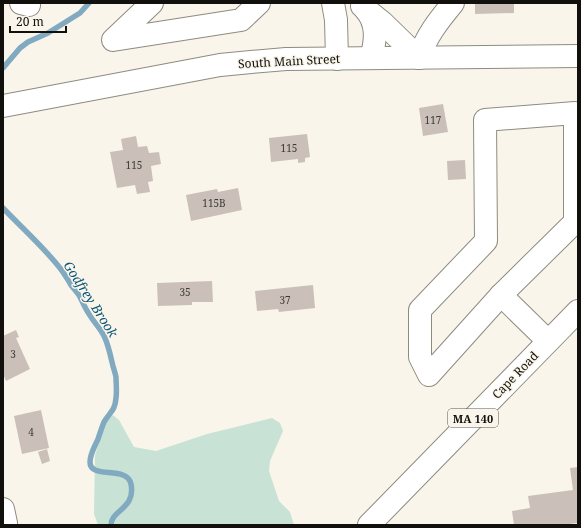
<svg xmlns="http://www.w3.org/2000/svg" width="581" height="528" font-family="'Noto Serif',serif">
	<style>
		.green { fill: #c8e3d5 }
		.lines { fill: none; stroke-linecap: round; stroke-linejoin: round }
		.stream { stroke: #81a9c0; stroke-width: 5.5 }
		.building { fill: #cac0b9 }
		.minor-casing { stroke: #8e8b81; stroke-width: 24 }
		.major-casing { stroke: #8e8b81; stroke-width: 24 }
		.minor { stroke: #fff; stroke-width: 22 }
		.major { stroke: #fff; stroke-width: 22 }
		.labels { text-anchor: middle; dominant-baseline: central; stroke-width: 3; stroke-linejoin: round; paint-order: stroke }
		.number-label { font-size: 10px; fill: #3f3c38 }
		.shield { fill: #f9f5ea; stroke: #57554f; stroke-width: 1 }
		.shield-label { font-size: 11px; font-weight: bold; fill: #11100d }
		.street-label { font-size: 12px; fill: #11100d; stroke: #f9f5ea }
		.water-label { font-size: 13px; font-style: italic; fill: #0c5777; stroke: #f9f5ea }
	</style>
	<rect width="100%" height="100%" fill="#f9f5ea"/>
	<polygon class="green" points="113,415 119,420 134,447 156,451 207,434 272,418 280,423 283,431 270,461 269,471 279,501 290,512 294,525 98,525 94,514 95,455 106,421"/>
	<g class="lines">
		<g class="stream">
			<polyline points="3,68 20,48 28,42 48,33 80,13 89,3"/>
			<path d="M3 208C23 229 46 249 63 272 66 277 69 281 71 285 74 289 78 293 80 297 83 303 85 308 89 314 93 321 100 328 104 336 108 344 110 353 112 362 113 367 115 372 116 377 116 383 117 391 116 398 115 411 110 412 104 422 102 427 100 433 98 439 95 446 90 454 90 462 90 480 127 465 131 484 136 509 111 510 111 525"/>
		</g>
	</g>
	<g class="building">
		<polygon points="475,3 514,3 514,13 475,14"/>
		<polygon points="443,104 448,132 423,136 419,108"/>
		<polygon points="307,134 310,157 305,158 305,162 298,163 298,159 271,162 269,138"/>
		<polygon points="136,136 138,147 147,146 149,153 159,152 161,164 151,166 153,181 148,182 150,192 137,194 135,185 117,188 110,152 123,150 121,139"/>
		<polygon points="465,160 466,179 448,180 447,161"/>
		<polygon points="238,188 242,210 191,221 186,195 217,189 218,192"/>
		<polygon points="212,281 213,302 192,302 192,305 158,306 157,283"/>
		<polygon points="313,285 315,308 279,312 278,309 257,311 255,291"/>
		<polygon points="16,330 19,337 16,338 30,369 6,381 3,374 3,336"/>
		<polygon points="41,410 49,448 22,454 14,416"/>
		<polygon points="47,449 50,461 42,464 38,452"/>
		<polygon points="578,467 578,523 561,525 514,525 512,511 530,508 528,496 573,490 570,468"/>
	</g>
	<g class="lines">
		<defs>
			<g id="minor">
				<polyline points="21,3 29,5"/>
				<polyline points="152,3 113,40 241,20 259,3"/>
				<path d="M419 58C426 36 439 20 453 3"/>
				<polyline points="575,221 575,113 485,120 486,241 420,310 420,357 429,375 501,295 578,219"/>
				<polyline points="501,295 548,341"/>
				<polyline points="3,509 6,523"/>
			</g>
			<g id="major">
				<polyline points="333,3 336,20 337,59"/>
				<polyline points="362,6 382,22 419,58"/>
				<path d="M365 9C378 23 376 41 371 58"/>
				<polyline points="3,106 220,65 251,62 286,59 578,56"/>
				<polyline points="369,525 578,311"/>
			</g>
		</defs>
		<use href="#minor" class="minor-casing"/>
		<use href="#major" class="major-casing"/>
		<use href="#minor" class="minor"/>
		<use href="#major" class="major"/>
	</g>
	<g class="labels">
		<g class="number-label">
			<text x="433" y="120">117</text>
			<text x="289" y="148">115</text>
			<text x="134" y="165">115</text>
			<text x="214" y="203">115B</text>
			<text x="185" y="292">35</text>
			<text x="285" y="300">37</text>
			<text x="13" y="354">3</text>
			<text x="31" y="432">4</text>
		</g>
		<rect class="shield" x="448" y="409" width="50" height="18" rx="3"/>
		<g class="shield-label">
			<text x="473" y="418">MA 140</text>
		</g>
		<g class="street-label">
			<text transform="translate(289 61) rotate(-3)">South Main Street</text>
			<text transform="translate(515 375) rotate(-46)">Cape Road</text>
		</g>
		<g class="water-label">
			<text transform="translate(91 299) rotate(57)">Godfrey Brook</text>
		</g>
	</g>
	<rect width="581" height="528" fill="none" stroke="#11100d" stroke-width="8"/>
	<path d="M10 26v6h56v-6" fill="none" stroke="#11100d" stroke-width="2"/>
	<text x="16" y="26" font-size="12" fill="#11100d" stroke="#f9f5ea" stroke-width="3" paint-order="stroke">20 m</text>
</svg>
